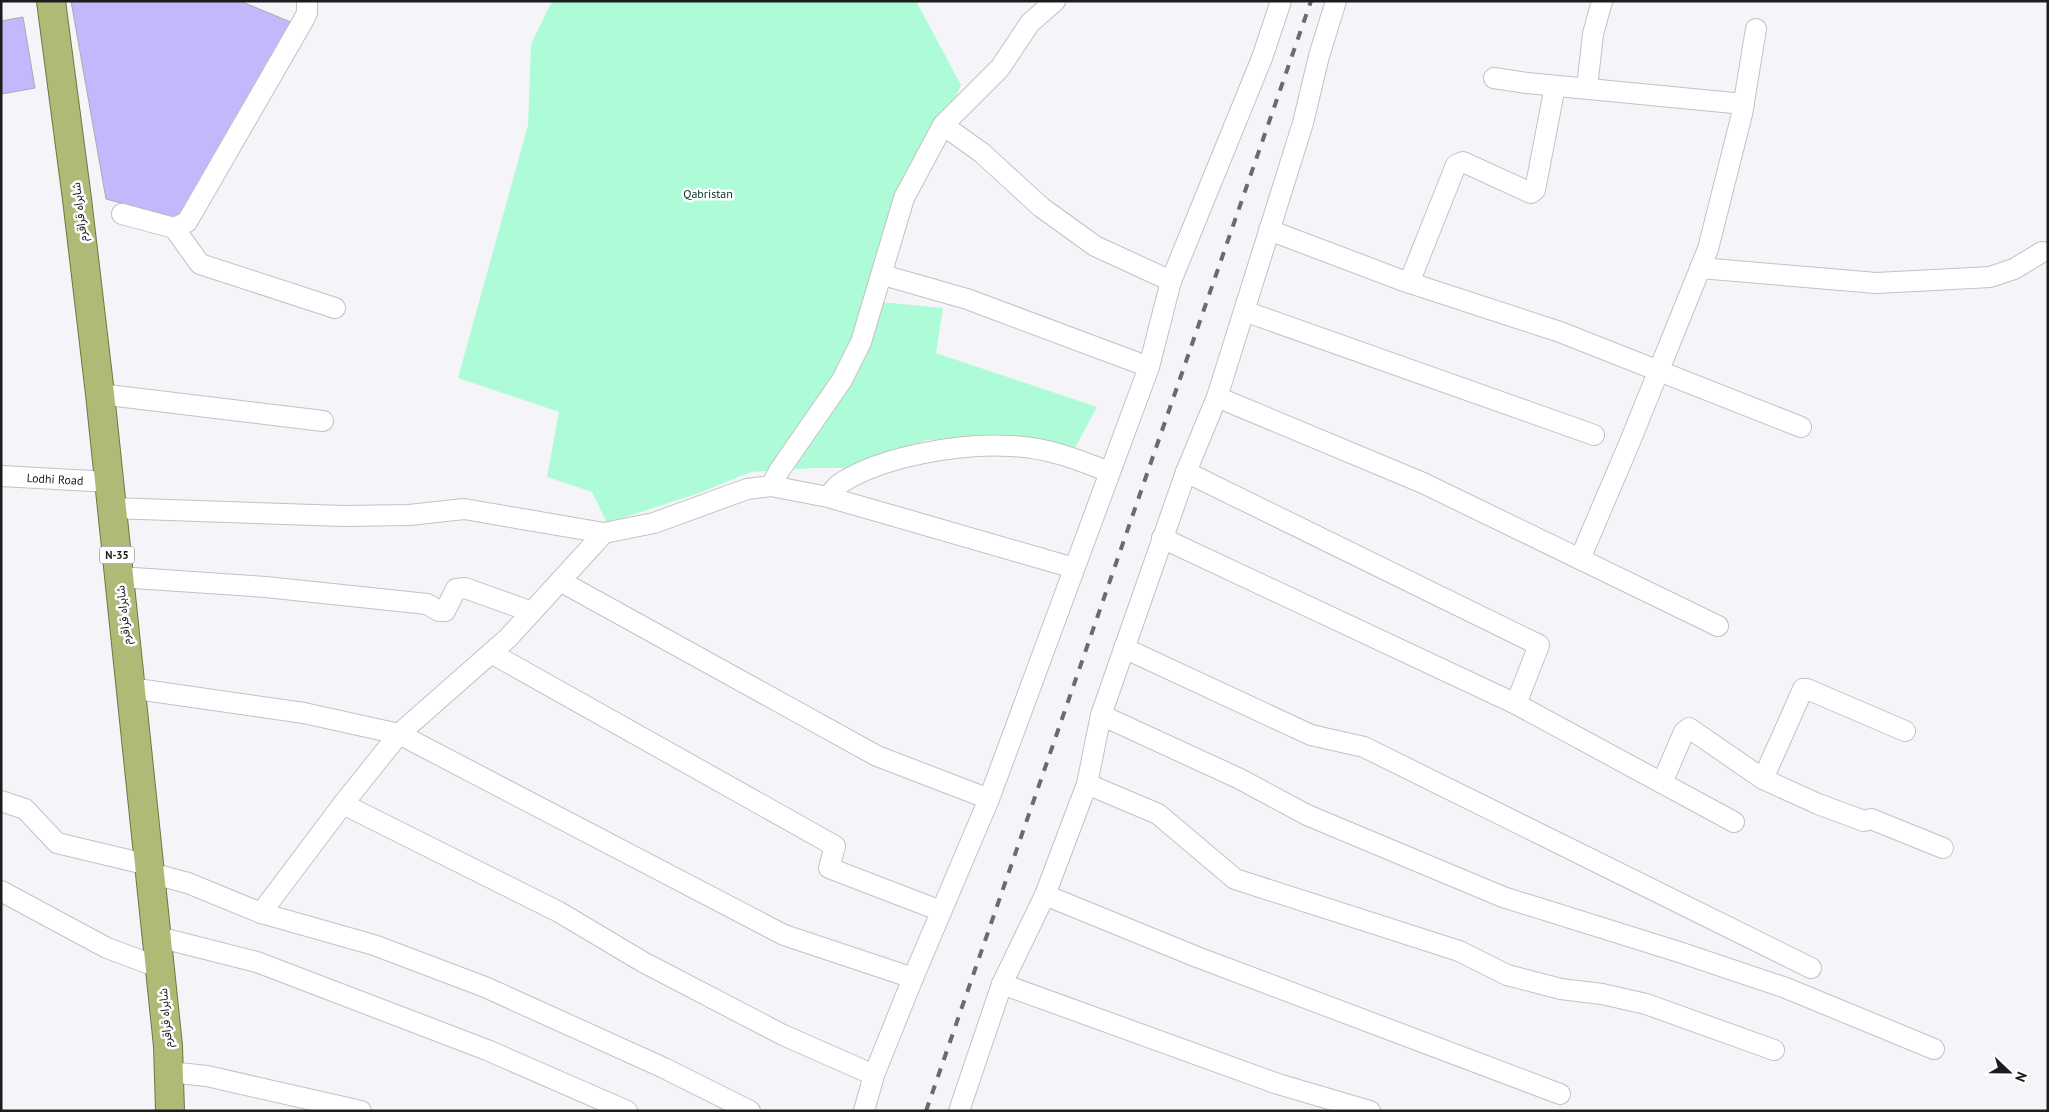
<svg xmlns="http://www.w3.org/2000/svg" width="2049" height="1112" font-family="'PT Sans','Noto Sans Arabic',sans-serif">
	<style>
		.green { fill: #aefcd7 }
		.building { fill: #c1b9fc; stroke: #ababae }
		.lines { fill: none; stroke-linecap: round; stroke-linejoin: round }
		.minor-casing { stroke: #c2c2c6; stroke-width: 22 }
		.trunk-casing { stroke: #6d7841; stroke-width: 30 }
		.minor { stroke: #fff; stroke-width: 20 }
		.trunk { stroke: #aebb77; stroke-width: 28 }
		.rail { stroke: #6b6b6d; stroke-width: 4; stroke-dasharray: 9 9; stroke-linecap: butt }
		.labels { text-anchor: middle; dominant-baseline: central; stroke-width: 5; stroke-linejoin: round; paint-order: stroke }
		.shield { fill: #fff; stroke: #606061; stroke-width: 1 }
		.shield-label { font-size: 11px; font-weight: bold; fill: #1c1c1d }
		.park-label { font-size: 12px; fill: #043524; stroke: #fff }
		.street-label { font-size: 12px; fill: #1c1c1d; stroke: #fff }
	</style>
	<rect width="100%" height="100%" fill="#f5f5f9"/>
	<polygon class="green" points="552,1 916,1 961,85 920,176 871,301 943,308 936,353 1097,407 1075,448 1004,438 926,440 862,468 814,468 751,472 699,493 607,523 592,492 547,477 559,412 458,378 528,125 531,44"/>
	<g class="building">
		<polygon points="71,1 240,1 293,23 178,218 106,199"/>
		<polygon points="23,17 35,88 2,94 1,21"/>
	</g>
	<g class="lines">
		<defs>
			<g id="minor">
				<polyline points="1494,78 1527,83 1744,104"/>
				<polyline points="1587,88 1593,34 1602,1"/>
				<polyline points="943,125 1000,68 1030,23 1055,1"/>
				<polyline points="122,214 174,228 187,222 303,21 307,13 307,1"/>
				<polyline points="174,228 200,264 335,308"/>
				<polyline points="1269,230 1401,280 1560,332 1801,427"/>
				<polyline points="1700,268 1876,283 1934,280 1990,277 2014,269 2042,252"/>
				<polyline points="883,275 967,299 1149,367"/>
				<polyline points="1409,283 1456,165 1463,162 1531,193 1535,190 1555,86"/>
				<polyline points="1244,311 1303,123 1319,56 1336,1"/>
				<polyline points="100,394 323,421"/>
				<polyline points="1217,397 1423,483 1718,626"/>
				<polyline points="1186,472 1539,645 1516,704"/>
				<polyline points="1,476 110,482"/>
				<polyline points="771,486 779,471 842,380 861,342 904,198 943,125 982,153 1041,207 1095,246 1171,281"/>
				<path d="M828 497C832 492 836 486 841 483 883 456 961 443 1010 446 1045 447 1077 459 1109 472"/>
				<polyline points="112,508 344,516 409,515 464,509 604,533 654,523 747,489 771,486 828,497 1074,568"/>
				<polyline points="1162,538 1516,704 1734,822"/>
				<polyline points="1580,559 1629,444 1708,249 1742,114 1756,29"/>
				<polyline points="119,577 266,587 427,604 439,611 445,611 456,589 465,588 532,612"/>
				<polyline points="560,581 877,756 989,799"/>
				<polyline points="1124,648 1311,735 1364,747 1811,968"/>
				<polyline points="491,653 835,846 829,868 941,911"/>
				<polyline points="130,688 304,713 399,734 784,935 913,978"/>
				<polyline points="1101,715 1240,779 1307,815 1503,897 1679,952 1786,988 1934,1049"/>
				<polyline points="1763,779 1818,804 1864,821 1871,819 1943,848"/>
				<polyline points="1662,783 1684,732 1689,728 1763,779 1803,689 1807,689 1905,731"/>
				<polyline points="1087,784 1158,814 1235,879 1459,951 1507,975 1561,989 1602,994 1646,1004 1774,1050"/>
				<polyline points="1,801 25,809 57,843 149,865"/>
				<polyline points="343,804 559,912 643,962 783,1035 874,1075"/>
				<polyline points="150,873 188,883 261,913 374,945 485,987 664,1068 750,1111"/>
				<polyline points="1,891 107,948 161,968"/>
				<polyline points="1045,895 1197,957 1560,1094"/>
				<polyline points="261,913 343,804 399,734 508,638 604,533"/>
				<polyline points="158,937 257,962 487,1050 627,1111"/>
				<polyline points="1002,984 1278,1084 1370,1111"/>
				<polyline points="169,1072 207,1076 361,1111"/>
				<polyline points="864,1111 874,1075 913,978 989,799 1149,367 1171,281 1262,58 1281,1"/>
				<polyline points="959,1111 1002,984 1045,895 1087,784 1101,715 1186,472 1217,397 1244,311 1594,435"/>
			</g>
			<polyline id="trunk" points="51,1 77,199 100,394 168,1046 170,1111"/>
		</defs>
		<use href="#minor" class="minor-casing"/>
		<use href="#trunk" class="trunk-casing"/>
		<use href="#minor" class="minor"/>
		<use href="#trunk" class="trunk"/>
		<polyline class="rail" points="926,1111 1311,1"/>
	</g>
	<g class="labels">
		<rect class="shield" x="99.5" y="546.5" width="35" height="17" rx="4"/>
		<g class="shield-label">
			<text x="117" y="555">N-35</text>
		</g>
		<g class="park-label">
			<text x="708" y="193">Qabristan</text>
		</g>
		<g class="street-label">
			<text transform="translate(79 212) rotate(-97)">شاہراہ قراقرم</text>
			<text transform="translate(55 479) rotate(3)">Lodhi Road</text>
			<text transform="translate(123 615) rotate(-96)">شاہراہ قراقرم</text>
			<text transform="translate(165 1018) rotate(-95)">شاہراہ قراقرم</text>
		</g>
	</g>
	<rect width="2049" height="1112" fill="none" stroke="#1c1c1d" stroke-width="5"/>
	<g transform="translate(2009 1072) rotate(112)" stroke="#ffffff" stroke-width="4" paint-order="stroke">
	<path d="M0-4L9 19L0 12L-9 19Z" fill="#1c1c1d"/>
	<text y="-8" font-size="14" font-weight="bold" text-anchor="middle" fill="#1c1c1d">N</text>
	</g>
</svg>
